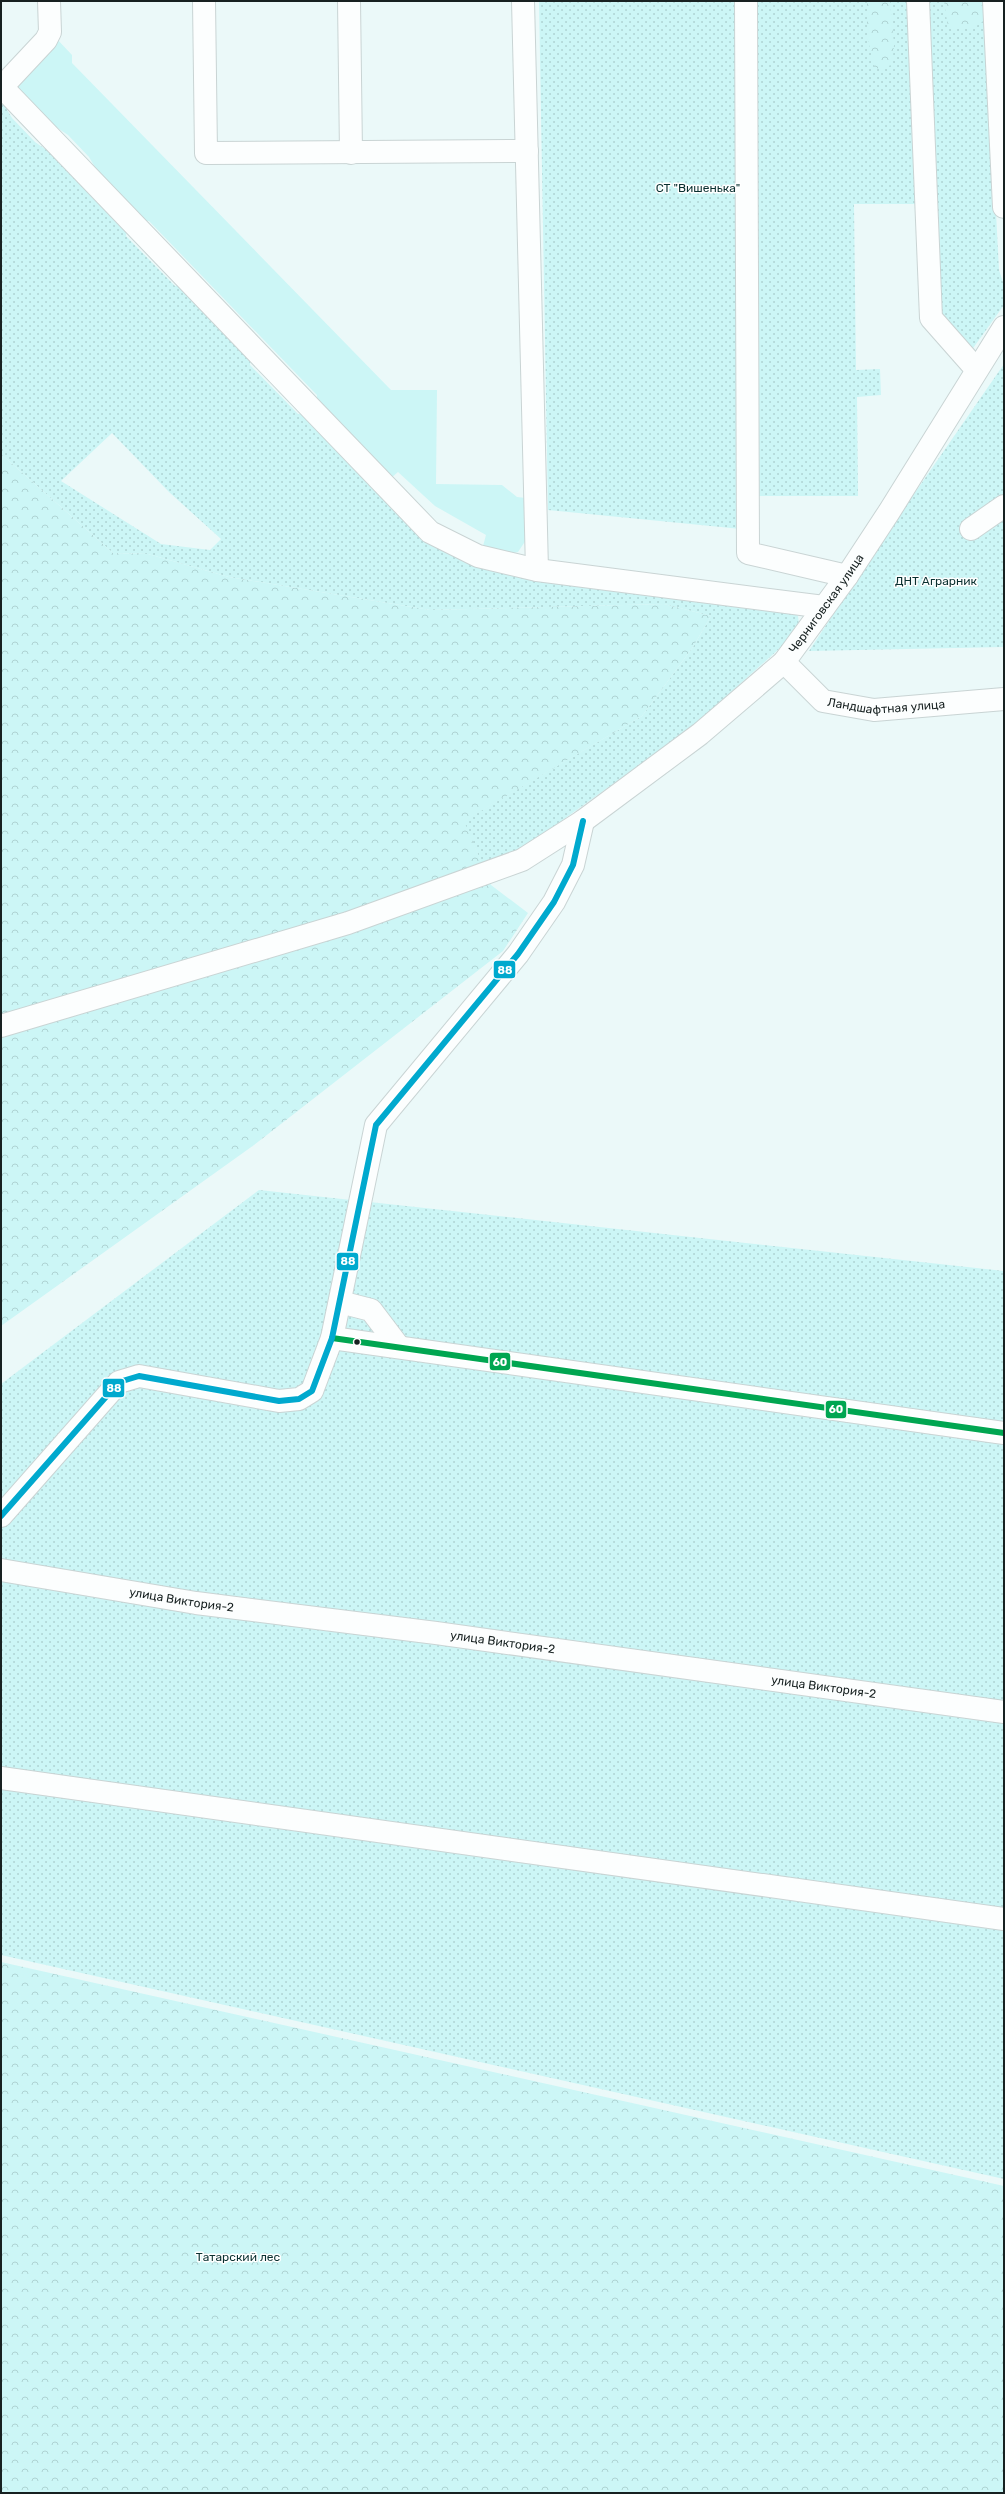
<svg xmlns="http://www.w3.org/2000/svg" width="1005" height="2494" font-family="Rubik,sans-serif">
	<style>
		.grass { fill: url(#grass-dots); fill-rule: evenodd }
		.forest { fill: url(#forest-crowns) }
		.park { fill: #ccf6f6 }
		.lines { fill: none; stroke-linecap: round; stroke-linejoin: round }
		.minor-casing { stroke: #c9d4d4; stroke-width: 24 }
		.minor { stroke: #fcfefe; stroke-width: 22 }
		.bus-1-casing { stroke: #fff; stroke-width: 9 }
		.bus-2-casing { stroke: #fff; stroke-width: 9 }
		.bus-1 { stroke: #00a651; stroke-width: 6 }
		.bus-2 { stroke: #00a9ce; stroke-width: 6 }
		.bus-dot { fill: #172121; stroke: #fff; stroke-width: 1.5 }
		.labels { text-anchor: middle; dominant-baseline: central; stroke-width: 3; stroke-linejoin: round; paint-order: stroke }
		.park-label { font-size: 12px; fill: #093030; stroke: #fff }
		.street-label { font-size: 12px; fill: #172121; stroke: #fff }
		.line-badge { stroke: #fff; stroke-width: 1.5 }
		.badge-label { font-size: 11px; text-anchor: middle; font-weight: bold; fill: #fff }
	</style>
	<defs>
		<pattern id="grass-dots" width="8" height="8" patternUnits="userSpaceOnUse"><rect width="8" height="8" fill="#ccf6f6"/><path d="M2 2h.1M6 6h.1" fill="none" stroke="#aed3d3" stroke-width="1.8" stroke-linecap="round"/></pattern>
		<pattern id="forest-crowns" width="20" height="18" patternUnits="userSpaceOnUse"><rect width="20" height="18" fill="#ccf6f6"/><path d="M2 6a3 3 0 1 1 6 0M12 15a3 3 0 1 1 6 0" fill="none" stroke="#aed3d3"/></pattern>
	</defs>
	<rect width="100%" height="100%" fill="#ebf9f9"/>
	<g class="grass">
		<polygon points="539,1 914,1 922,204 854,204 856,370 880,369 881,395 857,397 858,496 740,496 741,529 548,510"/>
		<polygon points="925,1 985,1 999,270 1004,285 1004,305 971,351 941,313"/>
		<path d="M1 100 12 118 35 142 61 160 127 230 126 236 175 286 182 285 251 356 250 365 298 414H306L444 546 790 612 798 616 799 625 790 639 691 728 518 852 483 866 463 821 642 716 693 647 711 616 664 604 430 610 229 577 148 554 113 553 1 454ZM112 433 169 492 221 539 210 550 161 544 61 481Z"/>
		<polygon points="1004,364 1004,647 809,651 887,533"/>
		<polygon points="259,1190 1004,1271 1004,2179 1,1955 1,1384"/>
	</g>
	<g class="forest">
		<polygon points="867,1 890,1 894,45 892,65 875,69 867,36"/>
		<polygon points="944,1 985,1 987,19 973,28 948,28"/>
		<polygon points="1,454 113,553 148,554 229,577 430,610 664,604 711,616 693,647 642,716 464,821 491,885 528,913 503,951 254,1145 1,1326"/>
		<polygon points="1,1962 1004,2186 1004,2493 1,2493"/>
	</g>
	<polygon class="park" points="55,37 72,55 72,63 391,390 437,390 436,484 502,485 517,497 526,498 526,540 518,552 504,555 483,546 486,535 435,506 398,472 390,479 317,404 317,395 314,392 149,221 139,221 105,184 89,157 68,135 41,117 17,87"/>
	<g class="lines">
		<defs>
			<g id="minor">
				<polyline points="204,1 206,153 527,151"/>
				<polyline points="349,1 351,153"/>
				<polyline points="523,1 537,570"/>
				<polyline points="746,1 748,553 847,576"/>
				<polyline points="918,1 931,318 976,369"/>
				<polyline points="994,1 1004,207"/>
				<polyline points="1,86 430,532 478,556 537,570 824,607"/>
				<polyline points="2,87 46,40 50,32 49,1"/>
				<polyline points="971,529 1004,506"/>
				<path id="s1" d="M784 662 823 701 874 710 1004 699"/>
				<path id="s2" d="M1 1026 348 923 522 860 583 821 700 734 784 662 847 576 889 512 1004 327"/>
				<polyline points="340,1302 371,1310 399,1347"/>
				<polyline points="332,1338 1004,1433"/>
				<polyline points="1,1516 119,1382 139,1376 279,1401 299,1399 312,1391 332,1338 376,1125 518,954 554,902 573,865 583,821"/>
				<path id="s3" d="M1 1570 196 1603 436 1633 1004 1712"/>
				<polyline points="1,1778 1004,1919"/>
			</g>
		</defs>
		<use href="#minor" class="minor-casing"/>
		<use href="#minor" class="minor"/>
		<defs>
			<polyline id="bus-1" points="332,1338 1004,1433"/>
			<polyline id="bus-2" points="1,1516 119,1382 139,1376 279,1401 299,1399 312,1391 332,1338 376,1125 518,954 554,902 573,865 583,821"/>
		</defs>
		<use href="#bus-1" class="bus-1-casing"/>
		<use href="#bus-2" class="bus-2-casing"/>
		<use href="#bus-1" class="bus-1"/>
		<use href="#bus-2" class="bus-2"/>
	</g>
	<circle class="bus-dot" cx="357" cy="1342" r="3.5"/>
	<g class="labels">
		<g class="park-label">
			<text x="698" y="188">СТ "Вишенька"</text>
			<text x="936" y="581">ДНТ Аграрник</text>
			<text x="238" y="2257">Татарский лес</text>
		</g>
		<g class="street-label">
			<text stroke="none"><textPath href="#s2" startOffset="948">Черниговская улица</textPath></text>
			<text stroke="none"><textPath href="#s1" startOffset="119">Ландшафтная улица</textPath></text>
			<text stroke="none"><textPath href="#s3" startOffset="183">улица Виктория-2</textPath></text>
			<text stroke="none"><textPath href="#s3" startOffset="507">улица Виктория-2</textPath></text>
			<text stroke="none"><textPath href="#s3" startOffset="831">улица Виктория-2</textPath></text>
		</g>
	</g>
	<g class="line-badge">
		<rect x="493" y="960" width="23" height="19" rx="4" fill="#00a9ce"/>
		<rect x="336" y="1252" width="23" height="19" rx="4" fill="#00a9ce"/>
		<rect x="489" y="1352" width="22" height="19" rx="4" fill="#00a651"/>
		<rect x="102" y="1378" width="23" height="20" rx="4" fill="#00a9ce"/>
		<rect x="825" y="1400" width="22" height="19" rx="4" fill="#00a651"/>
	</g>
	<g class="badge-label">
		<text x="505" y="974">88</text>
		<text x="348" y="1265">88</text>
		<text x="500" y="1366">60</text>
		<text x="114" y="1392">88</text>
		<text x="836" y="1413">60</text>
	</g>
	<rect width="1005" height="2494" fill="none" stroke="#172121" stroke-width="4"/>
</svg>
